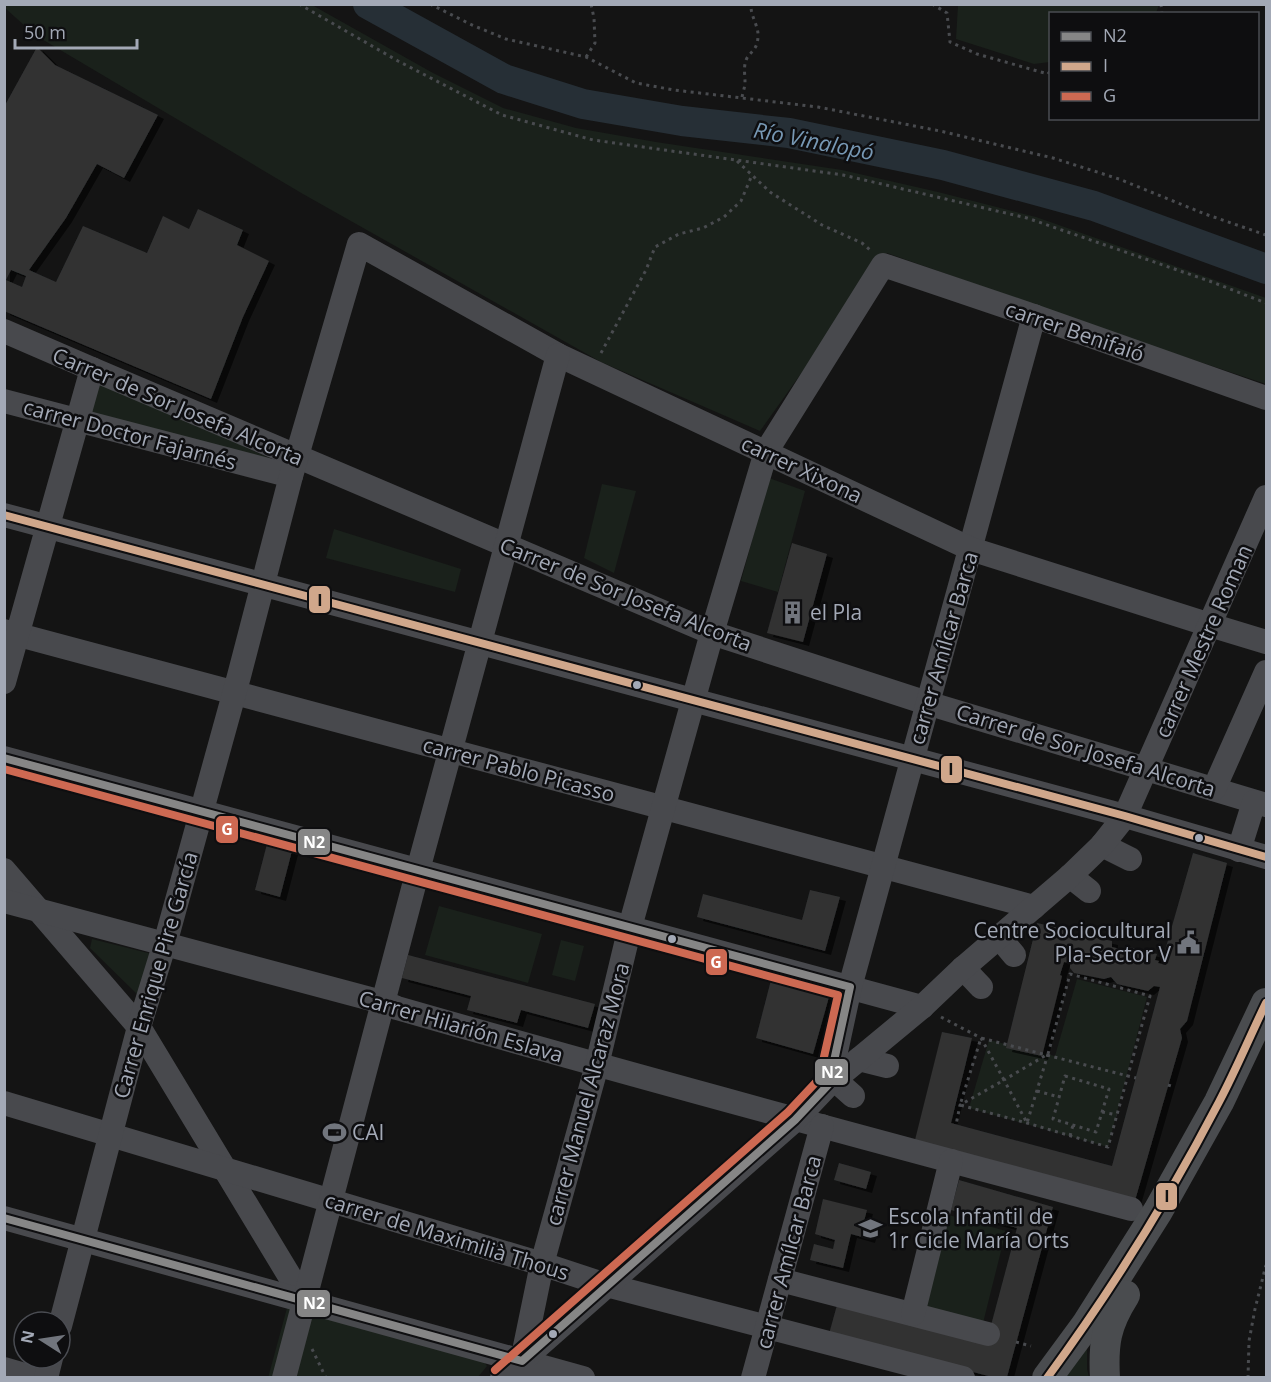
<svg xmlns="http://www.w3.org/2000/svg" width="1271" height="1382" font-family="'Open Sans',sans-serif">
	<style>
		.green { fill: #1a211b }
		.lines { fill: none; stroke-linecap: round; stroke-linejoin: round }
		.river { stroke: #262f36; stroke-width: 30 }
		.building { fill: #313233; fill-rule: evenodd; filter: url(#shadow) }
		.path { stroke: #494b4f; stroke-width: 3; stroke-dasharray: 3 4.5; stroke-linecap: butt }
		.minor { stroke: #48494d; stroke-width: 24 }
		.major { stroke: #4a4c4f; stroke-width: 30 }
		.bus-1-casing { stroke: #0e0e10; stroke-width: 12 }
		.bus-2-casing { stroke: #0e0e10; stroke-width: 12 }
		.bus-3-casing { stroke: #0e0e10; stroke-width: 12 }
		.bus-1 { stroke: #868686; stroke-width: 8 }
		.bus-2 { stroke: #d0a78b; stroke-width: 8 }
		.bus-3 { stroke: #cd6952; stroke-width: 8 }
		.bus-dot { fill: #a3a9b6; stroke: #0e0e10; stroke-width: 2 }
		.labels { text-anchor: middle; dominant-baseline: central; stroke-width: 5; stroke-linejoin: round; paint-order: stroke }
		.street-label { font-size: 21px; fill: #a3a9b6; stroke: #0e0e10 }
		.poi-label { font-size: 21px; fill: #a3a9b6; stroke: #0e0e10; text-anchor: start }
		.water-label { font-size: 22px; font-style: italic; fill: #7798b4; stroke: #0e0e10 }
		.line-badge { stroke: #0e0e10; stroke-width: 2 }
		.badge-label { font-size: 16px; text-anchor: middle; font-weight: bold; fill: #fff }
		.pale-badge-label { font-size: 16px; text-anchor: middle; font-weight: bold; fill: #111 }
	</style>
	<defs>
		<filter id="shadow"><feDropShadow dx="6" dy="4" stdDeviation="0" flood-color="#0009"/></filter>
	</defs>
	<rect width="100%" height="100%" fill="#141414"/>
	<g class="green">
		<polygon points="5,4 312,5 433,73 503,108 576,128 656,142 842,170 938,192 1036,217 1266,298 1266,384 1119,335 887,253 760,431 601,362 303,194 35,35 5,8"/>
		<polygon points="958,5 958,4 1159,5 1156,13 1050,14 1050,62 1034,64 956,39"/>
		<polygon points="98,378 286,466 89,413"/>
		<polygon points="769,478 805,491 778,592 741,581"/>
		<polygon points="602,484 636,491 614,573 584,558"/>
		<polygon points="334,529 461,569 455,592 326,558"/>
		<polygon points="439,906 542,934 528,983 425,955"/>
		<polygon points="92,939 152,954 139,996 90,948"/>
		<polygon points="561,940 584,946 575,981 552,975"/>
		<polygon points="1077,979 1147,997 1108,1147 969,1108 989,1040 1055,1056"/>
		<polygon points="945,1214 1006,1231 982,1327 918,1311"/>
		<polygon points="287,1308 481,1358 487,1366 478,1377 268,1378"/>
		<polygon points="1087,1340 1087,1369 1089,1377 1059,1378"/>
	</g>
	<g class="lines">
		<polyline class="river" points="368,4 504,79 583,104 682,121 789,133 943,165 1094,206 1266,269"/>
	</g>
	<g class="building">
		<path d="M37 47 55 65 158 115 124 178 97 164 66 218 29 270 56 282 83 226 147 253 163 216 189 229 198 209 243 230 237 245 269 261 243 317 211 399 4 311V107ZM11 270 26 276 22 287 6 280Z"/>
		<polygon points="792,543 827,554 803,642 767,633"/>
		<polygon points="267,844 292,851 280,897 255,890"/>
		<polygon points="1193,853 1227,863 1187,1021 1180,1029 1182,1038 1134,1204 914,1144 942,1032 972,1038 951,1123 1112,1166 1160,987 1154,986 1148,991 1117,984 1111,977 1104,979 1074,973 1070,968 1070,963 1064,962 1060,975 1062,976 1042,1056 1006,1048 1037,923 1073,931 1072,937 1076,938 1083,939 1085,935 1112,941 1112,947 1124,950 1125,946 1157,954 1155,960 1159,961 1158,963 1166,965 1169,955 1164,954"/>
		<polygon points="810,890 840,897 825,951 697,917 703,894 802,920"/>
		<polygon points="408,955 595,1004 588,1028 521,1010 517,1023 467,1010 471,996 402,978"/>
		<polygon points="771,980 829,997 813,1054 756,1038"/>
		<polygon points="839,1163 871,1172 866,1189 834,1180"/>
		<polygon points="959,1180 1053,1207 1007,1377 992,1377 829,1334 837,1305 986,1344 1017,1228 951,1210"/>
		<polygon points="823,1199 867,1210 863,1225 872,1227 869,1239 851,1234 843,1268 810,1260 814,1244 833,1249 835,1240 815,1234"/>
	</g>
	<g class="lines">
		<g class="path">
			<polyline points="299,4 398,61 502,115 593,140 843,175 1027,218 1212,282 1266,303"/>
			<polyline points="430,4 472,25 506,39 586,57 636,83 674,90 818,107 940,131 1053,158 1119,179 1205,214 1266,235"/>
			<polyline points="932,4 947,13 950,42 977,54 1048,74 1050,71"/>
			<polyline points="1161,4 1162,14"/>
			<polyline points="586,57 595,43 594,18 591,4"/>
			<path d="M742 97C743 92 745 87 745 82 745 74 743 66 747 58 752 50 757 50 758 37 759 26 750 16 751 4"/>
			<polyline points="737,161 770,192 822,225 862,243 870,250"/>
			<polyline points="601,353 646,270 655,247 679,234 703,228 724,217 741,201 752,175"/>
			<polyline points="941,1017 981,1038 1004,1080 960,1105 956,1125"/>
			<polyline points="1048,1054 1070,974 1150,996 1108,1147 1027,1123 960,1105 981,1038 1128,1076 1136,1078"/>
			<polygon points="1048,1054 1027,1123 1004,1080"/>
			<polygon points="1065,1076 1109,1089 1096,1132 1053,1119"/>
			<polyline points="1168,1085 1171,1086"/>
			<polyline points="1037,1091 1059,1097"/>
			<polyline points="1102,1112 1117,1115"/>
			<polyline points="1070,1136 1073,1125"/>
			<polyline points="1016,1342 1031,1346"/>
			<polyline points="312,1349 326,1378"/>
			<polyline points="1248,1378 1249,1341 1255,1309 1266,1265"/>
		</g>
		<g class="minor">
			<polyline points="4,331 92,369 712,633 927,703 1266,805"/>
			<polyline points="4,401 291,476"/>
			<polyline points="4,515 1125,816 1266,857"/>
			<polyline points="4,631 1034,907"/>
			<polyline points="4,682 92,369"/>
			<polyline points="4,758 922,1007"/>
			<polyline points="1214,789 1266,672"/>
			<polyline points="1102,845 1130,859"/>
			<polyline points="1239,850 1254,802"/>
			<polyline points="4,870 139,1027 304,1300"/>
			<polyline points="1070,876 1089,891"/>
			<path d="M4 901 382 1002 397 1008C641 1078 886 1144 1131 1209"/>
			<polyline points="999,937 1014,955"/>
			<polyline points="963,968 981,987"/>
			<polyline points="859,1059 887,1066"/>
			<polyline points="835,1080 853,1096"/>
			<polyline points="829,1084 850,987 1034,316"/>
			<polyline points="4,1103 542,1264 606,1285 963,1378"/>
			<polyline points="4,1218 583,1378"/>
			<polyline points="780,1280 988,1334"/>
			<polyline points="913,1314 951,1161"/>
			<polyline points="60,1326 139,1027 168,933 239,676 291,476 359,244 558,355 971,549 1210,625 1266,642"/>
			<polyline points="4,1369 35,1378"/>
			<polyline points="46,1378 51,1358"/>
			<polyline points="284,1378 418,870 558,355"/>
			<polyline points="502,1378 795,1120 829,1084 922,1007 963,968 1070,876 1102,845 1125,816 1266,497"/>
			<polyline points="522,1378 522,1361 542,1264 597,1065 630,927 712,633 766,452 883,265 1034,316 1266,398"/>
			<polyline points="753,1378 822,1126"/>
		</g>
		<g class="major">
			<polyline points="1047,1378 1086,1325 1158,1211 1219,1102 1266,1003"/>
			<path d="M1105 1378C1103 1343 1106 1325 1125 1295"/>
		</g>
		<defs>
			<polyline id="bus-1" points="4,758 850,987 829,1084 795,1120 522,1361 4,1218"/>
			<g id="bus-2">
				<polyline points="4,515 1125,816 1266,857"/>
				<path d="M1047 1378C1111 1291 1169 1198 1219 1102 1236 1070 1250 1036 1266 1003"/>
			</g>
			<polyline id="bus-3" points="4,769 838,995 819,1079 788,1112 495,1370"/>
		</defs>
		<use href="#bus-1" class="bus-1-casing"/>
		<use href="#bus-2" class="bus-2-casing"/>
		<use href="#bus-3" class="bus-3-casing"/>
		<use href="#bus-1" class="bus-1"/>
		<use href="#bus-2" class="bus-2"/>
		<use href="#bus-3" class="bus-3"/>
	</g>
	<defs>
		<symbol id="building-bare" viewBox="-9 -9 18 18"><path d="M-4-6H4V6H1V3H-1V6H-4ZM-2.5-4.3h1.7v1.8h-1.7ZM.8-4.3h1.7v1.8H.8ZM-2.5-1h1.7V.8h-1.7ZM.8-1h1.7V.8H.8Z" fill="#71757d" stroke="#0e0e10" stroke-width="2.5" paint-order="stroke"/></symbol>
		<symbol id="civic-bare" viewBox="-9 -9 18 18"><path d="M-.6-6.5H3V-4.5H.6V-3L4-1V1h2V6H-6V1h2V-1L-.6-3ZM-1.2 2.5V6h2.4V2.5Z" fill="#71757d" stroke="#0e0e10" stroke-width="2.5" paint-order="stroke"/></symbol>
		<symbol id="stadium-bare" viewBox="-9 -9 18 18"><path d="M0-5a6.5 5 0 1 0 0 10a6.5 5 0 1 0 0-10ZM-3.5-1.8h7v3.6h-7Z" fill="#71757d" stroke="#0e0e10" stroke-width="2.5" paint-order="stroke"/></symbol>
		<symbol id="school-bare" viewBox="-9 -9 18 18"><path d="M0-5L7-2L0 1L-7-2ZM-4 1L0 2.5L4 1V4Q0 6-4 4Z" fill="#71757d" stroke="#0e0e10" stroke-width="2.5" paint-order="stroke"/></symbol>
	</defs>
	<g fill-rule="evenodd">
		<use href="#building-bare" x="776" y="596" width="33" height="33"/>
		<use href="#civic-bare" x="1172" y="926" width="33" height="33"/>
		<use href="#stadium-bare" x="318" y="1116" width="33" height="33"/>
		<use href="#school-bare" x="854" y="1212" width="33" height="33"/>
	</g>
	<g class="bus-dot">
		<circle cx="637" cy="685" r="5"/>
		<circle cx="1199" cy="838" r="5"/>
		<circle cx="672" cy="939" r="5"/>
		<circle cx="553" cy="1334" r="5"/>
	</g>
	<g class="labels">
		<g class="street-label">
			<text transform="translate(1075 331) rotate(19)">carrer Benifaió</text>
			<text transform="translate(178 406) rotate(23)">Carrer de Sor Josefa Alcorta</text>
			<text transform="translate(130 434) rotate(15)">carrer Doctor Fajarnés</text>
			<text transform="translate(802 469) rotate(25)">carrer Xixona</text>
			<text transform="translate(626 594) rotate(22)">Carrer de Sor Josefa Alcorta</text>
			<text transform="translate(1203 641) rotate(-66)">carrer Mestre Roman</text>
			<text transform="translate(943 648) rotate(-74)">carrer Amílcar Barca</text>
			<text transform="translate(1086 750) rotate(17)">Carrer de Sor Josefa Alcorta</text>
			<text transform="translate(519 769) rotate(15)">carrer Pablo Picasso</text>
			<text transform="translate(155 975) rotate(-74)">Carrer Enrique Pire García</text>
			<text transform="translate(461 1026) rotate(16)">Carrer Hilarión Eslava</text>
			<text transform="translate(587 1094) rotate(-75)">carrer Manuel Alcaraz Mora</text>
			<text transform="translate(447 1236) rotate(17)">carrer de Maximilià Thous</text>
			<text transform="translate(788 1252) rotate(-75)">carrer Amílcar Barca</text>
		</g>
		<g class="poi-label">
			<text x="810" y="612">el Pla</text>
			<text x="1171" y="930" text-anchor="end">Centre Sociocultural<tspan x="1171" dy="24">Pla-Sector V</tspan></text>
			<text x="352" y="1132">CAI</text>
			<text x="888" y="1216">Escola Infantil de<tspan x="888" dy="24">1r Cicle María Orts</tspan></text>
		</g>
		<g class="water-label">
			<text transform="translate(814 140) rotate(11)">Río Vinalopó</text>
		</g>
	</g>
	<g class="line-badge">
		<rect x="308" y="585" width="23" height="29" rx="6" fill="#d0a78b"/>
		<rect x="940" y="755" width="23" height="29" rx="6" fill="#d0a78b"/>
		<rect x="215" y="815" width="24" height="29" rx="6" fill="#cd6952"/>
		<rect x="297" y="828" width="34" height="28" rx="6" fill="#868686"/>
		<rect x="705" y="948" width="23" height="28" rx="6" fill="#cd6952"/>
		<rect x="814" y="1058" width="35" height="28" rx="6" fill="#868686"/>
		<rect x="1155" y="1182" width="23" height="29" rx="6" fill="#d0a78b"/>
		<rect x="296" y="1289" width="35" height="29" rx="6" fill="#868686"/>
	</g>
	<g class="badge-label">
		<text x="227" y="835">G</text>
		<text x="314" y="848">N2</text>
		<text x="716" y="968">G</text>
		<text x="832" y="1078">N2</text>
		<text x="314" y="1309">N2</text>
	</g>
	<g class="pale-badge-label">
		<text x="320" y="606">I</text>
		<text x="951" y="775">I</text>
		<text x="1167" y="1202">I</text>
	</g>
	<rect width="1271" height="1382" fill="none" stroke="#a3a9b6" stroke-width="12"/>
	<rect x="1049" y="12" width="210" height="108" fill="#0e0e10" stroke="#4a4c52" stroke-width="1.5"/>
	<rect x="1061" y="32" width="30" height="9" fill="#868686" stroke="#4a4c52" stroke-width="1.5"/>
	<text x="1103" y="42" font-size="18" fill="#a3a9b6">N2</text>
	<rect x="1061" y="62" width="30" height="9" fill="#d0a78b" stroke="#4a4c52" stroke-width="1.5"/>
	<text x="1103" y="72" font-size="18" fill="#a3a9b6">I</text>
	<rect x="1061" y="92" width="30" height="9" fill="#cd6952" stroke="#4a4c52" stroke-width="1.5"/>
	<text x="1103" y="102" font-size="18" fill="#a3a9b6">G</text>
	<g transform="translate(42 1340) rotate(282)"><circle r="28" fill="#0e0e10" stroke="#4a4c52" stroke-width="1.5"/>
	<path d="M0-4.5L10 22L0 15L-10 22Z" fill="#71757d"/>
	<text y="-9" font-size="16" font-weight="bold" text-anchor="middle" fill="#a3a9b6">N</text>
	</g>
	<path d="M15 39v9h122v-9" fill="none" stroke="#a3a9b6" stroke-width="3"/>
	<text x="24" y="39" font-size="18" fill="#a3a9b6" stroke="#0e0e10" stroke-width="4.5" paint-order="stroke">50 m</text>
</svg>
